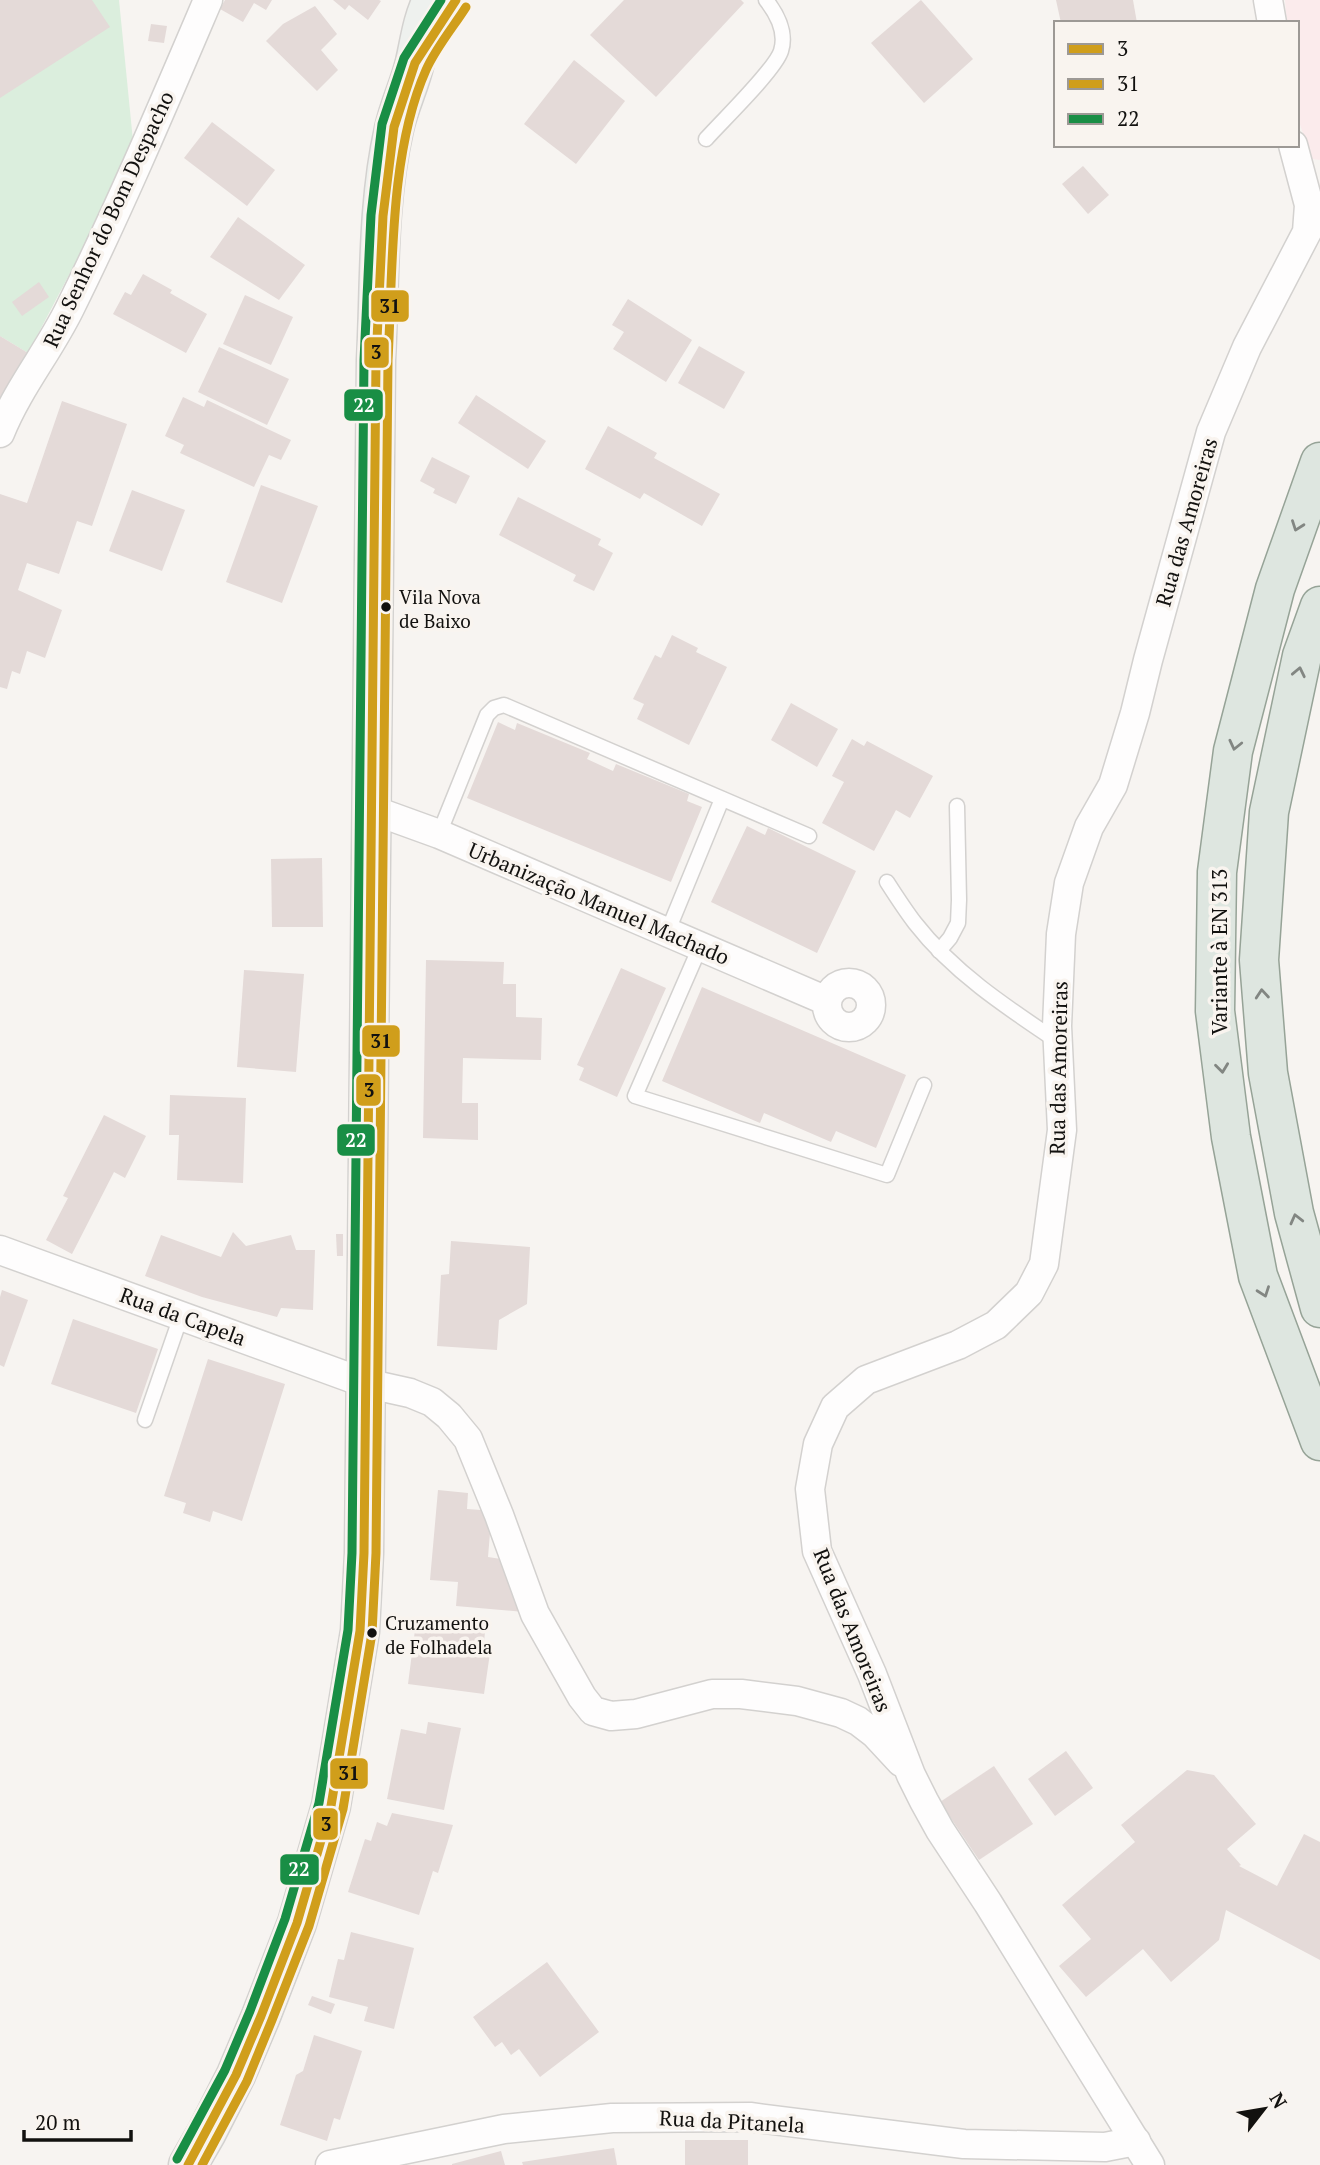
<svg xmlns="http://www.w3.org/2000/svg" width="1320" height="2165" font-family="'PT Serif',serif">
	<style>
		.commercial { fill: #fbebec }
		.green { fill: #dbeedd }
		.building { fill: #e4dad8 }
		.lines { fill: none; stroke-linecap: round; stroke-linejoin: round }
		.lane-casing { stroke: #d3d1cf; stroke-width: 17 }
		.street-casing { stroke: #d3d1cf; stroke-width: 31 }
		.secondary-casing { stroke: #d3d1cf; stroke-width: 41 }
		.primary-casing { stroke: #96a397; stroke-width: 41 }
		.lane { stroke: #fefdfd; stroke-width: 14 }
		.street { stroke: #fefdfd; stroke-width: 28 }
		.secondary { stroke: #eef1ee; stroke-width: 38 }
		.primary { stroke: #dee6e0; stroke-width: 38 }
		.bus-1-casing { stroke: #f9f4ef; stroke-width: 14 }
		.bus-2-casing { stroke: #f9f4ef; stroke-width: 14 }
		.bus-3-casing { stroke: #f9f4ef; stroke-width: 14 }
		.bus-1 { stroke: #d09e1b; stroke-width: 9 }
		.bus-2 { stroke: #d09e1b; stroke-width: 9 }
		.bus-3 { stroke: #198e45; stroke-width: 9 }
		.oneway { stroke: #828682 }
		.bus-dot { fill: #12110f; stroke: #f9f4ef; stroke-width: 2.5 }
		.labels { text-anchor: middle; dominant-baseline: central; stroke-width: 7; stroke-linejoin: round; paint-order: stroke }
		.bus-label { font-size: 19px; fill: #12110f; stroke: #f9f4ef; text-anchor: start }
		.street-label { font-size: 21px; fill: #12110f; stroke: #f9f4ef }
		.line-badge { stroke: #f9f4ef; stroke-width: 2.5 }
		.badge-label { font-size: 19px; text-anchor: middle; font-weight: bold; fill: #fff }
		.pale-badge-label { font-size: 19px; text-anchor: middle; font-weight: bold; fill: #111 }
	</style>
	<rect width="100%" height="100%" fill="#f7f4f1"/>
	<polygon class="commercial" points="1285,0 1320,0 1320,160 1312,159 1297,116 1297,23 1287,23"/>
	<polygon class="green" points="0,0 119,0 134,151 28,353 0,336"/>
	<g class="building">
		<polygon points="0,0 92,0 110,27 0,98"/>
		<polygon points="225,0 272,0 266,10 254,3 243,22 220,9"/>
		<polygon points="333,0 379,0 381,1 368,20 349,5 345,10"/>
		<polygon points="624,0 741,0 744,3 656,97 590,35"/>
		<polygon points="921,0 973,59 924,103 871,43"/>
		<polygon points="1056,0 1133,0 1137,23 1061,23"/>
		<polygon points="315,6 337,34 321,50 338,70 317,91 266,41 283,24"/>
		<polygon points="151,24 167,26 164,43 148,41"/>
		<polygon points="574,60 625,101 576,164 524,124"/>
		<polygon points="212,122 275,170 247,206 184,158"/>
		<polygon points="1083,166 1109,195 1088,214 1062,184"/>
		<polygon points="238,217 305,265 279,300 210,257"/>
		<polygon points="143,274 172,290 170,293 207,314 186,353 113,314 125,292 131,295"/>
		<polygon points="39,282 49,297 22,316 12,302"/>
		<polygon points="245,295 293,317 271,365 223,344"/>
		<polygon points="628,299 692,340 666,382 613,349 624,332 612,325"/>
		<polygon points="0,336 28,353 0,399"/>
		<polygon points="699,346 745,372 724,409 678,383"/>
		<polygon points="219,347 289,379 267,425 198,392"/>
		<polygon points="476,395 546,441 528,469 458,423"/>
		<polygon points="183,397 204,407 207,400 291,440 281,460 269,455 254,487 180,453 184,445 165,436"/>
		<polygon points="62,401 127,424 92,526 77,521 59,574 27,563 18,590 62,610 45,658 27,651 20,674 12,671 7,689 0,687 0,494 27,503"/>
		<polygon points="608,426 657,453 654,458 720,494 702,526 644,493 640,499 585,469"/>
		<polygon points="432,457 470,476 456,504 433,493 435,489 420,481"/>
		<polygon points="261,485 318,506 282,603 226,582"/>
		<polygon points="132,490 185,510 162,571 109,551"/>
		<polygon points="518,497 601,539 598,545 613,553 594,591 573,581 576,575 499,535"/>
		<polygon points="672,635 698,648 696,652 727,667 689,745 637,719 644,704 633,699 655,655 661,658"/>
		<polygon points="791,703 838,729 817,767 771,740"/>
		<polygon points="498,722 515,730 517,723 590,753 587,759 613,771 616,764 689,794 687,801 702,807 671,882 467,798"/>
		<polygon points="852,739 864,746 867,741 933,776 910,818 896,810 874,851 822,823 844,782 832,776"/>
		<polygon points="747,826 765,835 768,828 856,871 817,953 711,902"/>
		<polygon points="322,858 323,927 272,927 271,859"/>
		<polygon points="426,960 504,962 503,984 516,984 516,1017 542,1018 541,1060 463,1058 462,1103 478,1103 478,1140 423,1138"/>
		<polygon points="621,968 666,988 617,1097 579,1080 584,1068 577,1065"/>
		<polygon points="244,970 304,974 296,1072 237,1067"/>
		<polygon points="702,987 906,1075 876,1148 836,1131 831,1142 764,1113 760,1123 662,1081"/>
		<polygon points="170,1095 246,1098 243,1183 177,1180 179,1135 169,1135"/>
		<polygon points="104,1115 146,1136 125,1178 114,1172 72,1254 46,1240 68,1198 63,1196"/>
		<polygon points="233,1232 246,1246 291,1235 296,1250 315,1250 313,1310 281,1308 277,1317 202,1297 145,1276 161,1235 221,1257"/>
		<polygon points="336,1234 343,1234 343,1256 337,1256"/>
		<polygon points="451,1241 530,1247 527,1304 499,1320 497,1350 437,1346 441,1275 449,1274"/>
		<polygon points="2,1290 28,1300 4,1367 0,1365 0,1297"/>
		<polygon points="73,1319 158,1349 136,1413 51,1384"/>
		<polygon points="208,1359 285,1384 242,1521 213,1511 210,1522 183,1513 186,1503 164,1496"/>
		<polygon points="438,1490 468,1493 467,1509 481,1510 490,1533 488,1557 501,1559 524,1612 456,1606 458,1582 430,1580"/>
		<polygon points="436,1625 485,1632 483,1652 490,1653 484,1694 408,1684 415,1630 435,1632"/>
		<polygon points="428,1722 461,1728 444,1810 387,1799 401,1729 426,1734"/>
		<polygon points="1066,1751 1093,1788 1055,1816 1028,1779"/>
		<polygon points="994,1766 1033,1824 979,1860 940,1802"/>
		<polygon points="1187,1770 1214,1775 1256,1824 1227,1849 1241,1865 1239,1866 1277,1886 1304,1834 1320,1842 1320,1960 1226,1910 1219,1940 1171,1982 1143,1949 1086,1997 1059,1966 1091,1939 1062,1905 1135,1842 1121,1825"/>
		<polygon points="392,1813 453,1825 438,1873 433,1871 419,1915 348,1892 365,1839 371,1841 377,1822 387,1826"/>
		<polygon points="351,1932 414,1948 394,2029 364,2021 368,2007 329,1997 338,1959 344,1960"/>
		<polygon points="547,1962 599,2032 540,2077 519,2049 511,2055 502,2042 495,2047 473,2017"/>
		<polygon points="312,1996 335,2004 331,2014 308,2005"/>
		<polygon points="314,2035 362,2051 340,2120 334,2118 327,2141 280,2125 296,2075 303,2071"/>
		<rect x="685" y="2140" width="63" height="25"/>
		<polygon points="614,2148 617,2165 523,2165 522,2162"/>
		<polygon points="501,2151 505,2165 452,2165 452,2164"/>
	</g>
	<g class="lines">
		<defs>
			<g id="lane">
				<path d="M706 139C722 121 775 70 781 51 787 32 777 14 766 0"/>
				<polyline points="439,834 487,715 494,708 504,705 809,836"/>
				<path d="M887 882C896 896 905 910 915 923 953 972 1006 1007 1057 1041"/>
				<polyline points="667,933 722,799"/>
				<polyline points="700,947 635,1096 887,1175 924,1085"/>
				<polyline points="939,951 950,938 958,923 959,900 957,806"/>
				<polyline points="145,1420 181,1316"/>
			</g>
			<g id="street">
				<polyline points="1268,0 1272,23"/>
				<path d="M0 433C18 388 49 351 70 308 120 207 164 103 208 0"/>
				<polyline points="370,809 439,834 827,1001"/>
				<circle cx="849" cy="1005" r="22"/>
				<polyline points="0,1250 365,1383 410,1393 432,1402 449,1416 468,1439 499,1515 535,1614 582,1697 593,1711 611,1716 636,1714 712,1694 741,1694 797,1701 841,1713 858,1721 875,1734 901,1762"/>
				<polyline points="330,2165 504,2129 612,2118 750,2117 964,2144 1105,2147 1136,2141"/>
				<polyline points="1150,2165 988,1903 940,1830 924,1801 911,1775 872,1674 817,1551 810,1489 818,1444 835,1407 866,1380 958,1345 996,1325 1029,1293 1044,1264 1062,1130 1057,1026 1061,934 1069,883 1089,827 1113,785 1135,713 1148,660 1211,432 1247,347 1307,232 1309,205 1293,145"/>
			</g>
			<path id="secondary" d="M188 2165 207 2132 236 2075 261 2016 297 1923 331 1806 360 1631 364 1553 376 360C380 283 377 204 394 129 399 106 410 84 415 62 420 40 422 21 432 0"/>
			<g id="primary">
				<polyline points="1320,462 1275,589 1233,751 1217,872 1215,1011 1231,1137 1258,1276 1320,1441"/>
				<polyline points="1320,606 1302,656 1269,812 1259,960 1268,1073 1294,1213 1320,1308"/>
			</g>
		</defs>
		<use href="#lane" class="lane-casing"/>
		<use href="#street" class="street-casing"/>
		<use href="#secondary" class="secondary-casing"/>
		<use href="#primary" class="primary-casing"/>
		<use href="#lane" class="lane"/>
		<use href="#street" class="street"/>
		<use href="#secondary" class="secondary"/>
		<use href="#primary" class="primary"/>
		<defs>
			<polyline id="bus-1" points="188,2165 236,2075 261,2016 297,1923 331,1806 360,1631 364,1553 376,360 383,216 394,127 415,63 456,0"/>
			<path id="bus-2" d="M202 2165 247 2081 272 2020 309 1926 343 1809 372 1633 376 1553 388 360C393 270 389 153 426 70 435 49 454 26 466 7"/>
			<polyline id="bus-3" points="177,2159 225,2070 250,2011 285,1919 319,1803 348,1630 352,1553 364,360 371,215 382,124 404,58 441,0"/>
		</defs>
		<use href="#bus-1" class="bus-1-casing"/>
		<use href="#bus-2" class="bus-2-casing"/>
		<use href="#bus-3" class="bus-3-casing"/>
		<use href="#bus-1" class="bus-1"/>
		<use href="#bus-2" class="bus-2"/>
		<use href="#bus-3" class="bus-3"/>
	</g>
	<defs><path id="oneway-chevron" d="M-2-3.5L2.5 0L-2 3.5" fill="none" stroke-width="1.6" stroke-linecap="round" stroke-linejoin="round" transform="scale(1.75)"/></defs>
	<g class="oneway">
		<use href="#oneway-chevron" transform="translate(1297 526) rotate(110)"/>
		<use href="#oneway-chevron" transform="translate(1299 672) rotate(-78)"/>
		<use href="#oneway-chevron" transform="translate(1235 745) rotate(103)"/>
		<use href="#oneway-chevron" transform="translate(1262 994) rotate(-95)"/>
		<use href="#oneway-chevron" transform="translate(1222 1068) rotate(83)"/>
		<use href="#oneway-chevron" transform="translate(1296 1219) rotate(-104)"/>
		<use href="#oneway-chevron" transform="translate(1264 1292) rotate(70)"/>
	</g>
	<g class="bus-dot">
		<circle cx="386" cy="607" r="6"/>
		<circle cx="372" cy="1633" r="6"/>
	</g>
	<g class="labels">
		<g class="bus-label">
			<text x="399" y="596">Vila Nova<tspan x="399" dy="24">de Baixo</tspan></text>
			<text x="385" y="1622">Cruzamento<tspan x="385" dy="24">de Folhadela</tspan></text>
		</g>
		<g class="street-label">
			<text transform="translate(108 219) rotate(-65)">Rua Senhor do Bom Despacho</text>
			<text transform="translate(1186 522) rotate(-74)">Rua das Amoreiras</text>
			<text transform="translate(599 903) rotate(23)">Urbanização Manuel Machado</text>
			<text transform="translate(1219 952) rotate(-90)">Variante à EN 313</text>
			<text transform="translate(1058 1068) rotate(-89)">Rua das Amoreiras</text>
			<text transform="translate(183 1316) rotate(20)">Rua da Capela</text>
			<text transform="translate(853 1630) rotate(68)">Rua das Amoreiras</text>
			<text transform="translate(732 2121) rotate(3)">Rua da Pitanela</text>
		</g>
	</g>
	<g class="line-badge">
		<rect x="370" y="289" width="40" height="34" rx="7" fill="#d09e1b"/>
		<rect x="363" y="336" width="27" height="33" rx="7" fill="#d09e1b"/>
		<rect x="343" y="388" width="41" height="34" rx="7" fill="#198e45"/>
		<rect x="361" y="1024" width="40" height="34" rx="7" fill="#d09e1b"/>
		<rect x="355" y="1073" width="27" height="34" rx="7" fill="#d09e1b"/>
		<rect x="336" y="1123" width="40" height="34" rx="7" fill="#198e45"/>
		<rect x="329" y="1757" width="40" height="33" rx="7" fill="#d09e1b"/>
		<rect x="312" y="1807" width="27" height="34" rx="7" fill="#d09e1b"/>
		<rect x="279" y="1853" width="41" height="33" rx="7" fill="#198e45"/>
	</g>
	<g class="badge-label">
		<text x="364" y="412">22</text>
		<text x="356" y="1147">22</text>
		<text x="299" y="1876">22</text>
	</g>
	<g class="pale-badge-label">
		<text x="390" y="313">31</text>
		<text x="376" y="359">3</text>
		<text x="381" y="1048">31</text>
		<text x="369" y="1097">3</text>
		<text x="349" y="1780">31</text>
		<text x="326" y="1831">3</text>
	</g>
	<rect x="1054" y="21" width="245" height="126" fill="#f9f4ef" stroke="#9d9995" stroke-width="2"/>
	<rect x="1068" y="44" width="35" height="10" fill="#d09e1b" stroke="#9d9995" stroke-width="2"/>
	<text x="1117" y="56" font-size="21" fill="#12110f">3</text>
	<rect x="1068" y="79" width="35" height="10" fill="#d09e1b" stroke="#9d9995" stroke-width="2"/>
	<text x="1117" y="91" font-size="21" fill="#12110f">31</text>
	<rect x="1068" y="114" width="35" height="10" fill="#198e45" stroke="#9d9995" stroke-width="2"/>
	<text x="1117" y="126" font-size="21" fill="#12110f">22</text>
	<g transform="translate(1264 2109) rotate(59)" stroke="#f9f4ef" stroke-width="5" paint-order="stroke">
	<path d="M0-5L12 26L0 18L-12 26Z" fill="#12110f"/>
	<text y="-10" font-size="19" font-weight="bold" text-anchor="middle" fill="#12110f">N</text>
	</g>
	<path d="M24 2130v10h107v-10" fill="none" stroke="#12110f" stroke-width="3.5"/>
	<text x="35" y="2130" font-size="21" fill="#12110f" stroke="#f9f4ef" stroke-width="5" paint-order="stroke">20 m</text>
</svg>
